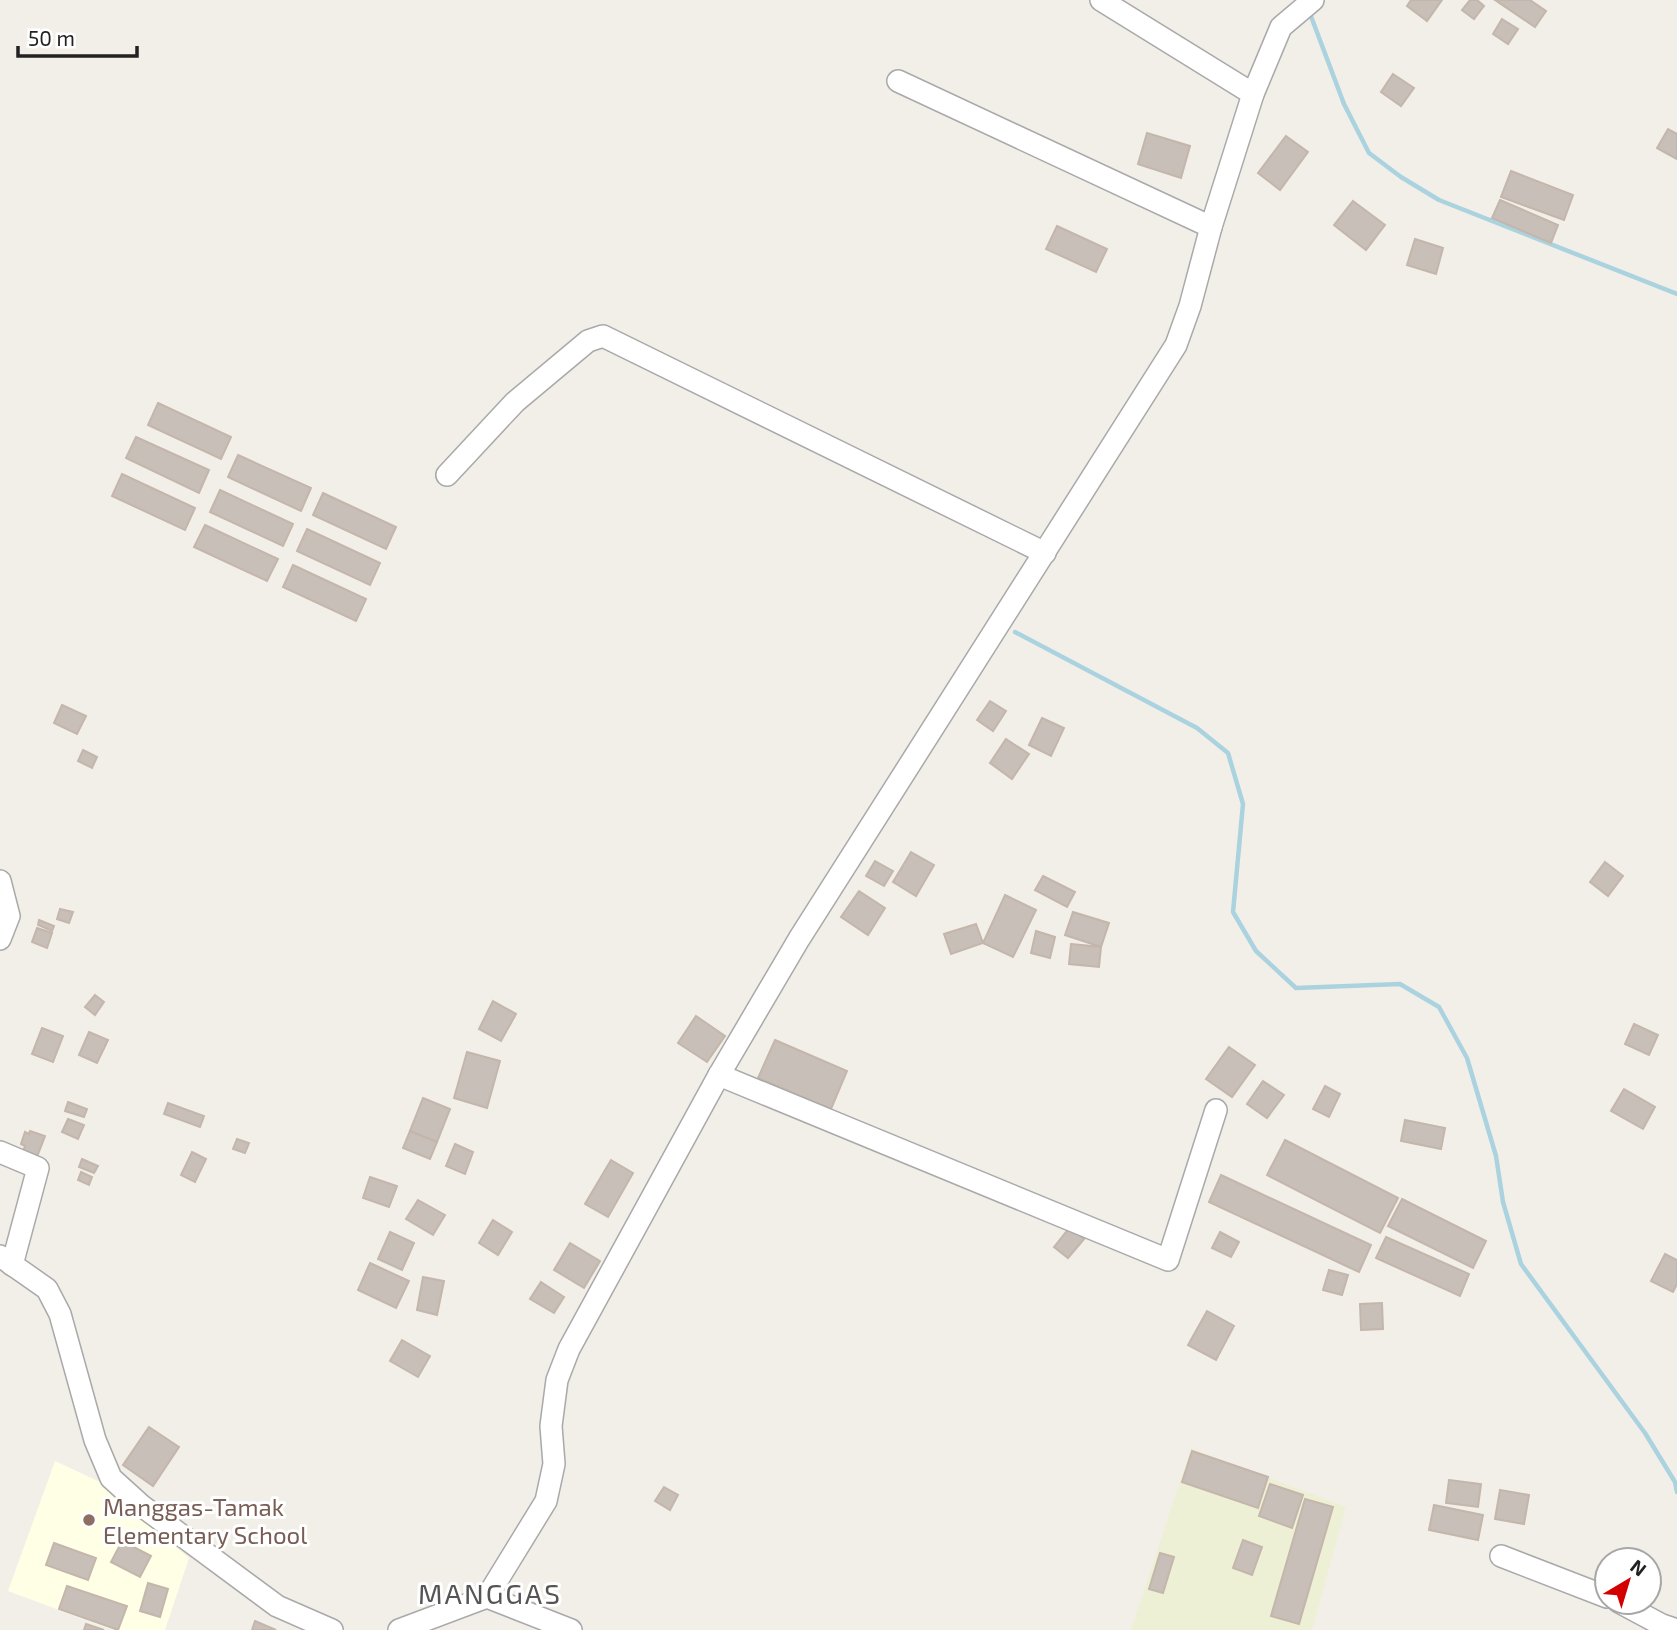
<svg xmlns="http://www.w3.org/2000/svg" width="1677" height="1630" font-family="'Exo 2',sans-serif">
	<style>
		.education { fill: #ffffe5 }
		.farmland { fill: #eef0d5 }
		.lines { fill: none; stroke-linecap: round; stroke-linejoin: round }
		.stream { stroke: #aad3df; stroke-width: 4.5 }
		.building { fill: #c7bfb8; stroke: #c4b6ab; stroke-width: 2 }
		.minor-casing { stroke: #a9a9a9; stroke-width: 24 }
		.minor { stroke: #fff; stroke-width: 21 }
		.education-dot { fill: #8d6e63; stroke: #fff; stroke-width: 2.5 }
		.labels { text-anchor: middle; dominant-baseline: central; stroke-width: 6; stroke-linejoin: round; paint-order: stroke }
		.education-label { font-size: 24px; fill: #785e54; stroke: #fff; text-anchor: start }
		.quarter-label { font-size: 28px; letter-spacing: 2px; fill: #555; stroke: #fff }
	</style>
	<rect width="100%" height="100%" fill="#f2efe9"/>
	<polygon class="education" points="55,1461 100,1482 189,1558 165,1630 113,1630 8,1591"/>
	<polygon class="farmland" points="1191,1448 1346,1507 1312,1630 1131,1630"/>
	<g class="lines">
		<g class="stream">
			<polyline points="1309,11 1344,104 1369,153 1401,177 1439,200 1677,294"/>
			<polyline points="1015,632 1197,728 1228,753 1243,804 1233,912 1256,951 1296,988 1400,984 1439,1007 1467,1058 1496,1156 1503,1202 1521,1264 1645,1433 1675,1482 1677,1492"/>
		</g>
	</g>
	<g class="building">
		<polygon points="1411,0 1442,0 1427,21 1407,6"/>
		<polygon points="1470,0 1477,0 1484,6 1474,19 1462,10"/>
		<polygon points="1495,0 1530,0 1546,11 1535,27"/>
		<polygon points="1502,19 1518,29 1508,44 1493,34"/>
		<polygon points="1393,74 1414,88 1401,106 1381,92"/>
		<polygon points="1668,129 1677,134 1677,159 1657,148"/>
		<polygon points="1147,133 1190,146 1181,178 1138,164"/>
		<polygon points="1286,136 1308,152 1280,190 1258,173"/>
		<polygon points="1511,171 1573,195 1564,220 1501,197"/>
		<polygon points="1500,200 1558,225 1551,243 1492,218"/>
		<polygon points="1353,201 1385,225 1366,250 1334,225"/>
		<polygon points="1057,226 1107,249 1096,272 1046,249"/>
		<polygon points="1415,239 1443,248 1436,274 1407,265"/>
		<polygon points="158,403 231,437 221,459 148,425"/>
		<polygon points="136,437 209,470 199,493 126,458"/>
		<polygon points="238,455 311,488 301,511 228,477"/>
		<polygon points="122,474 195,508 185,530 112,496"/>
		<polygon points="220,490 293,524 283,546 210,512"/>
		<polygon points="323,493 396,527 386,549 313,515"/>
		<polygon points="205,525 278,559 267,581 194,547"/>
		<polygon points="307,529 380,563 370,585 297,551"/>
		<polygon points="293,565 366,599 356,621 283,587"/>
		<polygon points="990,701 1006,711 993,731 977,720"/>
		<polygon points="62,705 86,716 77,734 54,723"/>
		<polygon points="1042,718 1064,728 1051,756 1029,745"/>
		<polygon points="1006,739 1029,754 1012,779 990,763"/>
		<polygon points="83,750 97,757 92,768 78,761"/>
		<polygon points="911,852 934,865 916,896 893,882"/>
		<polygon points="875,861 893,871 884,886 866,876"/>
		<polygon points="1605,862 1623,876 1608,896 1590,882"/>
		<polygon points="1043,876 1075,892 1067,907 1035,890"/>
		<polygon points="859,891 885,908 868,935 841,917"/>
		<polygon points="1005,895 1036,910 1013,957 983,943"/>
		<polygon points="60,909 73,912 69,923 57,919"/>
		<polygon points="1073,912 1109,923 1101,947 1065,935"/>
		<polygon points="39,920 54,926 52,931 38,925"/>
		<polygon points="976,924 983,943 951,954 944,934"/>
		<polygon points="37,928 52,933 47,948 32,942"/>
		<polygon points="1036,931 1055,937 1050,958 1031,953"/>
		<polygon points="1071,944 1101,947 1099,967 1069,964"/>
		<polygon points="95,995 104,1002 95,1015 85,1007"/>
		<polygon points="493,1001 516,1014 501,1041 479,1029"/>
		<polygon points="696,1016 725,1036 707,1062 678,1043"/>
		<polygon points="1634,1024 1658,1035 1649,1055 1625,1044"/>
		<polygon points="42,1028 63,1036 53,1062 32,1054"/>
		<polygon points="89,1032 108,1040 97,1063 79,1055"/>
		<polygon points="775,1040 847,1071 831,1109 758,1078"/>
		<polygon points="1229,1047 1255,1065 1232,1097 1206,1079"/>
		<polygon points="467,1052 500,1061 487,1108 454,1098"/>
		<polygon points="1263,1081 1284,1095 1267,1118 1247,1104"/>
		<polygon points="1325,1086 1340,1094 1329,1117 1313,1109"/>
		<polygon points="1624,1089 1655,1107 1643,1129 1611,1111"/>
		<polygon points="423,1098 450,1109 437,1142 410,1131"/>
		<polygon points="68,1102 87,1109 84,1117 65,1111"/>
		<polygon points="168,1103 204,1116 200,1127 164,1114"/>
		<polygon points="68,1119 84,1125 78,1139 62,1132"/>
		<polygon points="1405,1120 1445,1128 1441,1149 1401,1141"/>
		<polygon points="30,1131 45,1136 37,1157 23,1152 25,1146 21,1144 25,1132 29,1134"/>
		<polygon points="410,1131 437,1142 430,1159 403,1148"/>
		<polygon points="237,1139 249,1143 245,1153 233,1149"/>
		<polygon points="1285,1140 1398,1198 1380,1233 1267,1175"/>
		<polygon points="455,1144 473,1152 465,1174 446,1166"/>
		<polygon points="192,1152 206,1159 195,1182 181,1175"/>
		<polygon points="82,1159 98,1166 94,1173 79,1167"/>
		<polygon points="611,1160 633,1173 608,1217 585,1204"/>
		<polygon points="81,1172 92,1177 89,1185 78,1180"/>
		<polygon points="1221,1175 1371,1245 1359,1272 1209,1202"/>
		<polygon points="370,1177 397,1186 389,1207 363,1198"/>
		<polygon points="1402,1199 1486,1241 1473,1268 1388,1226"/>
		<polygon points="418,1200 445,1215 433,1235 406,1219"/>
		<polygon points="493,1220 512,1232 498,1255 479,1243"/>
		<polygon points="1070,1227 1084,1239 1068,1258 1054,1247"/>
		<polygon points="390,1232 414,1243 402,1270 378,1259"/>
		<polygon points="1220,1232 1239,1242 1231,1257 1212,1248"/>
		<polygon points="1386,1237 1469,1274 1460,1296 1376,1258"/>
		<polygon points="570,1243 600,1261 584,1288 554,1270"/>
		<polygon points="1665,1254 1677,1260 1677,1284 1673,1292 1651,1281"/>
		<polygon points="370,1263 409,1281 396,1308 358,1290"/>
		<polygon points="1329,1270 1348,1275 1342,1295 1323,1290"/>
		<polygon points="423,1277 444,1281 437,1315 417,1310"/>
		<polygon points="541,1282 564,1297 554,1313 530,1299"/>
		<polygon points="1382,1303 1383,1329 1361,1330 1360,1304"/>
		<polygon points="1207,1311 1234,1326 1216,1360 1188,1345"/>
		<polygon points="402,1340 430,1356 418,1377 390,1361"/>
		<polygon points="149,1427 179,1447 153,1486 123,1465"/>
		<polygon points="1192,1451 1268,1477 1258,1508 1182,1482"/>
		<polygon points="1449,1480 1481,1484 1478,1507 1446,1503"/>
		<polygon points="1270,1484 1303,1495 1292,1528 1259,1516"/>
		<polygon points="664,1487 678,1495 670,1510 655,1501"/>
		<polygon points="1500,1490 1529,1495 1524,1524 1495,1519"/>
		<polygon points="1305,1499 1333,1507 1299,1624 1271,1616"/>
		<polygon points="1434,1505 1483,1515 1478,1540 1429,1530"/>
		<polygon points="1243,1540 1262,1547 1252,1575 1233,1568"/>
		<polygon points="122,1541 151,1556 140,1577 111,1562"/>
		<polygon points="54,1543 96,1558 88,1580 46,1565"/>
		<polygon points="1160,1553 1174,1557 1163,1593 1149,1589"/>
		<polygon points="148,1583 168,1589 160,1617 140,1611"/>
		<polygon points="67,1586 127,1606 118,1630 59,1609"/>
		<polygon points="255,1621 276,1630 252,1630"/>
		<polygon points="86,1624 104,1630 84,1630"/>
	</g>
	<g class="lines">
		<defs>
			<g id="minor">
				<polyline points="1101,0 1253,94"/>
				<polyline points="898,81 1211,227"/>
				<polyline points="447,475 515,402 588,341 603,336 1045,553"/>
				<polyline points="0,881 9,916 0,939"/>
				<polyline points="719,1075 1168,1260 1216,1110"/>
				<polyline points="0,1152 38,1168 12,1265"/>
				<polyline points="0,1256 47,1289 60,1314 95,1440 111,1478 142,1506 277,1606 332,1630"/>
				<polyline points="1501,1556 1607,1597"/>
				<polyline points="487,1597 571,1630"/>
				<polyline points="1619,1602 1662,1625 1677,1630"/>
				<polyline points="399,1630 487,1597 546,1501 554,1464 551,1426 557,1380 569,1349 719,1075 799,939 1176,345 1190,306 1211,227 1253,94 1281,27 1313,0"/>
			</g>
		</defs>
		<use href="#minor" class="minor-casing"/>
		<use href="#minor" class="minor"/>
	</g>
	<circle class="education-dot" cx="89" cy="1520" r="7"/>
	<g class="labels">
		<g class="education-label">
			<text x="103" y="1506">Manggas-Tamak<tspan x="103" dy="28">Elementary School</tspan></text>
		</g>
		<g class="quarter-label">
			<text x="490" y="1593">MANGGAS</text>
		</g>
	</g>
	<g transform="translate(1628 1581) rotate(38)"><circle r="33" fill="#ffffff" stroke="#a7a7a7" stroke-width="2"/>
	<path d="M0-5L12 26L0 18L-12 26Z" fill="#d40000"/>
	<text y="-10" font-size="19" font-weight="bold" text-anchor="middle" fill="#222222">N</text>
	</g>
	<path d="M18 46v10h119v-10" fill="none" stroke="#222222" stroke-width="3.5"/>
	<text x="28" y="46" font-size="21" fill="#222222" stroke="#ffffff" stroke-width="5" paint-order="stroke">50 m</text>
</svg>
